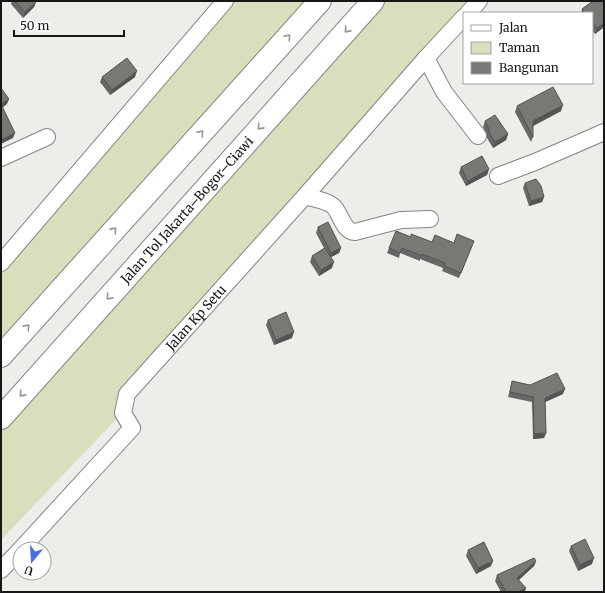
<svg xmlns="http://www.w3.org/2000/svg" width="605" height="593" font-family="Merriweather,serif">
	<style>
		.green { fill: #d9debc }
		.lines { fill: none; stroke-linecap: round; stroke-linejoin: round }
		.minor-casing { stroke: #848581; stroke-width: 18 }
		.highway-casing { stroke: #848581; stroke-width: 24 }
		.minor { stroke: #fff; stroke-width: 16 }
		.highway { stroke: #fff; stroke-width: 22 }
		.wall { fill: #676865 }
		.shaded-wall { fill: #545552 }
		.building { fill: #787975; stroke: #545552 }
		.oneway { stroke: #979796 }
		.labels { text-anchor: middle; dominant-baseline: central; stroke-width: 3.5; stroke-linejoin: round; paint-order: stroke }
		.street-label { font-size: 13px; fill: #171816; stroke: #fff }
	</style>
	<rect width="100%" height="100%" fill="#edeeea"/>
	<g class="green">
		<polygon points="225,1 320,1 1,356 1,263"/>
		<polygon points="373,1 479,1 127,394 123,412 1,540 1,418"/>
	</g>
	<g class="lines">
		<defs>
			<g id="minor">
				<polyline points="468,13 479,1"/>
				<polyline points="464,17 426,58 444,92 478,136"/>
				<polyline points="1,158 47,137"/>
				<polyline points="498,176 535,162 604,132"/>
				<polyline points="305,196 426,58"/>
				<polyline points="1,263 225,1"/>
				<path id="s1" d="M21 549 132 428 123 413 127 394 305 196C313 199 326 200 333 206 341 213 343 232 355 232L401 220 430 219"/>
				<polyline points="1,570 20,550"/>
			</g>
			<g id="highway">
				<polyline points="1,356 320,1"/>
				<path id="s2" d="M1 418 373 1"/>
			</g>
		</defs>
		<use href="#minor" class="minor-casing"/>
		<use href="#highway" class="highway-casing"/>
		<use href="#minor" class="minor"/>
		<use href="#highway" class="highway"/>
	</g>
	<g class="wall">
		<polygon points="12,1 36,1 36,2 34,7 23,18 11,4"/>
		<polygon points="593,1 601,1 604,5 604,27 595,34 592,30 592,13 581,13 582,9"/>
		<polygon points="102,77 135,77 110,95 100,82"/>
		<polygon points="517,106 561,111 533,126 533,137 531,142 515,112"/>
		<polygon points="485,121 508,134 506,140 493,148 487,138 487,134 483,127"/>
		<polygon points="461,167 489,169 487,175 466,186 459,173"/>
		<polygon points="525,183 544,197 542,202 529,206 523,188"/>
		<polygon points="318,227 341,248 339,253 331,257 332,268 319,276 310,262 312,256 324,248 316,233"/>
		<polygon points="396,231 411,237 432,242 454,243 474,241 459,278 442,271 443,268 420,259 420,261 400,253 399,258 387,253"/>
		<polygon points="268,320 292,338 274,345 266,325"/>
		<polygon points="512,381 563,394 545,402 546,433 544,438 533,439 532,402 508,397"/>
		<polygon points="571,546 592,564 578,571 569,551"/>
		<polygon points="468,550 491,566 476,574 466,556"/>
		<polygon points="536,561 534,566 519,580 525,592 501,592 495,581 497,575"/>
	</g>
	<g class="shaded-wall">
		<polygon points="36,2 34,7 23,18 25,12"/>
		<polygon points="604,23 604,27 595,34 597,28"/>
		<polygon points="137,71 135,77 110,95 112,90"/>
		<polygon points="9,99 7,104 1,109 1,104"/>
		<polygon points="563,105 561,111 531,127 533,121"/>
		<polygon points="15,133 13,138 1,144 1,140"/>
		<polygon points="508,134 506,140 493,148 495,142"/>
		<polygon points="489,169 487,175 466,186 468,181"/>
		<polygon points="544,197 542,202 529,206 531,201"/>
		<polygon points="341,248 339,253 329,258 331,253"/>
		<polygon points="334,262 332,268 319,276 321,270"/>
		<polygon points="294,332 292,338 274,345 276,340"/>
		<polygon points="565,389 563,394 543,403 545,398"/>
		<polygon points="546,433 544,438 533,439 534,434"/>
		<polygon points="594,558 592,564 578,571 580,565"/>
		<polygon points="493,561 491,566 476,574 478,568"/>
		<polygon points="536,561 534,566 515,583 517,578"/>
		<polygon points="526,588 525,592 520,592 520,591"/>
	</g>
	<g class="building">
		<polygon points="15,1 36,1 36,2 25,12"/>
		<polygon points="593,1 601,1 604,5 604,23 597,28 592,22 592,13 585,13 582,9"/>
		<polygon points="127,58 137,71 112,90 102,77"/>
		<polygon points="553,87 563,105 533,121 533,137 517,106"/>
		<polygon points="1,88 9,99 1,104 15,133 1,140"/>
		<polygon points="495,115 508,134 495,142 489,132 489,129 485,121"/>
		<polygon points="482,156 489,169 468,181 461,167"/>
		<polygon points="536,179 541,186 544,197 531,201 525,183"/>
		<polygon points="328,222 341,248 331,253 318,227"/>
		<polygon points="396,231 411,237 411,234 432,242 435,235 454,243 457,234 474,241 461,273 444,266 445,263 422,254 422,256 402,248 400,253 389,248"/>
		<polygon points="325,248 334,262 321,270 312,256"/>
		<polygon points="286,312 294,332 276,340 268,320"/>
		<polygon points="557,373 565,389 545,398 546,433 534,434 533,397 510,392 512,381 530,385"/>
		<polygon points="585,539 594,558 580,565 571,546"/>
		<polygon points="484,542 493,561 478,568 468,550"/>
		<polygon points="534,558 536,561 517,578 526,588 520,591 521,592 506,592 497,575"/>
	</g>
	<defs><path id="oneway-chevron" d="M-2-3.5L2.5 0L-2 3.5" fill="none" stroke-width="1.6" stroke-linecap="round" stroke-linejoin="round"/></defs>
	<g class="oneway">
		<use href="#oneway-chevron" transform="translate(347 30) rotate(132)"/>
		<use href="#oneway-chevron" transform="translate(288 37) rotate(-48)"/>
		<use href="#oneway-chevron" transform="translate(260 127) rotate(132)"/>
		<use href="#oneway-chevron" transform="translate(201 133) rotate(-48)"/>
		<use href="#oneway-chevron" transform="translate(114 230) rotate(-48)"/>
		<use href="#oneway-chevron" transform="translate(109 297) rotate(132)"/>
		<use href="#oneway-chevron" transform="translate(27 327) rotate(-48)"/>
		<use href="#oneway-chevron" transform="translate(22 394) rotate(132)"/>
	</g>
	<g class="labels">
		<g class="street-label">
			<text stroke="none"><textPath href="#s2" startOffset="279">Jalan Tol Jakarta–Bogor–Ciawi</textPath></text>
			<text stroke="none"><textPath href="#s1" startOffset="304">Jalan Kp Setu</textPath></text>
		</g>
	</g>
	<rect width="605" height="593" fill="none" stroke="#171816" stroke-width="4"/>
	<rect x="463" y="12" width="130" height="72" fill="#ffffff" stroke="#a2a3a2"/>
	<rect x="471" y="25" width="20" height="6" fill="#ffffff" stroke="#a2a3a2"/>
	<text x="499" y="32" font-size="12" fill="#171816">Jalan</text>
	<rect x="471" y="42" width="20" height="12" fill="#d9debc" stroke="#a2a3a2"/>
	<text x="499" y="52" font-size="12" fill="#171816">Taman</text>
	<rect x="471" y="62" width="20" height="12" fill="#787975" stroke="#a2a3a2"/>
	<text x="499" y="72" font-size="12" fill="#171816">Bangunan</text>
	<g transform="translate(32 561) rotate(198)"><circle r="19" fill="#ffffff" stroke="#a2a3a2"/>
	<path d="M0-3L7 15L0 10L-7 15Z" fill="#4470e2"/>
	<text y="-6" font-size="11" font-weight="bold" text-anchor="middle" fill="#171816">U</text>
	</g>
	<path d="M14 30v6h110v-6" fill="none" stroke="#171816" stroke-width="2"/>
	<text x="20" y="30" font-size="12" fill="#171816" stroke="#ffffff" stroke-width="3" paint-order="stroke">50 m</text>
</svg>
